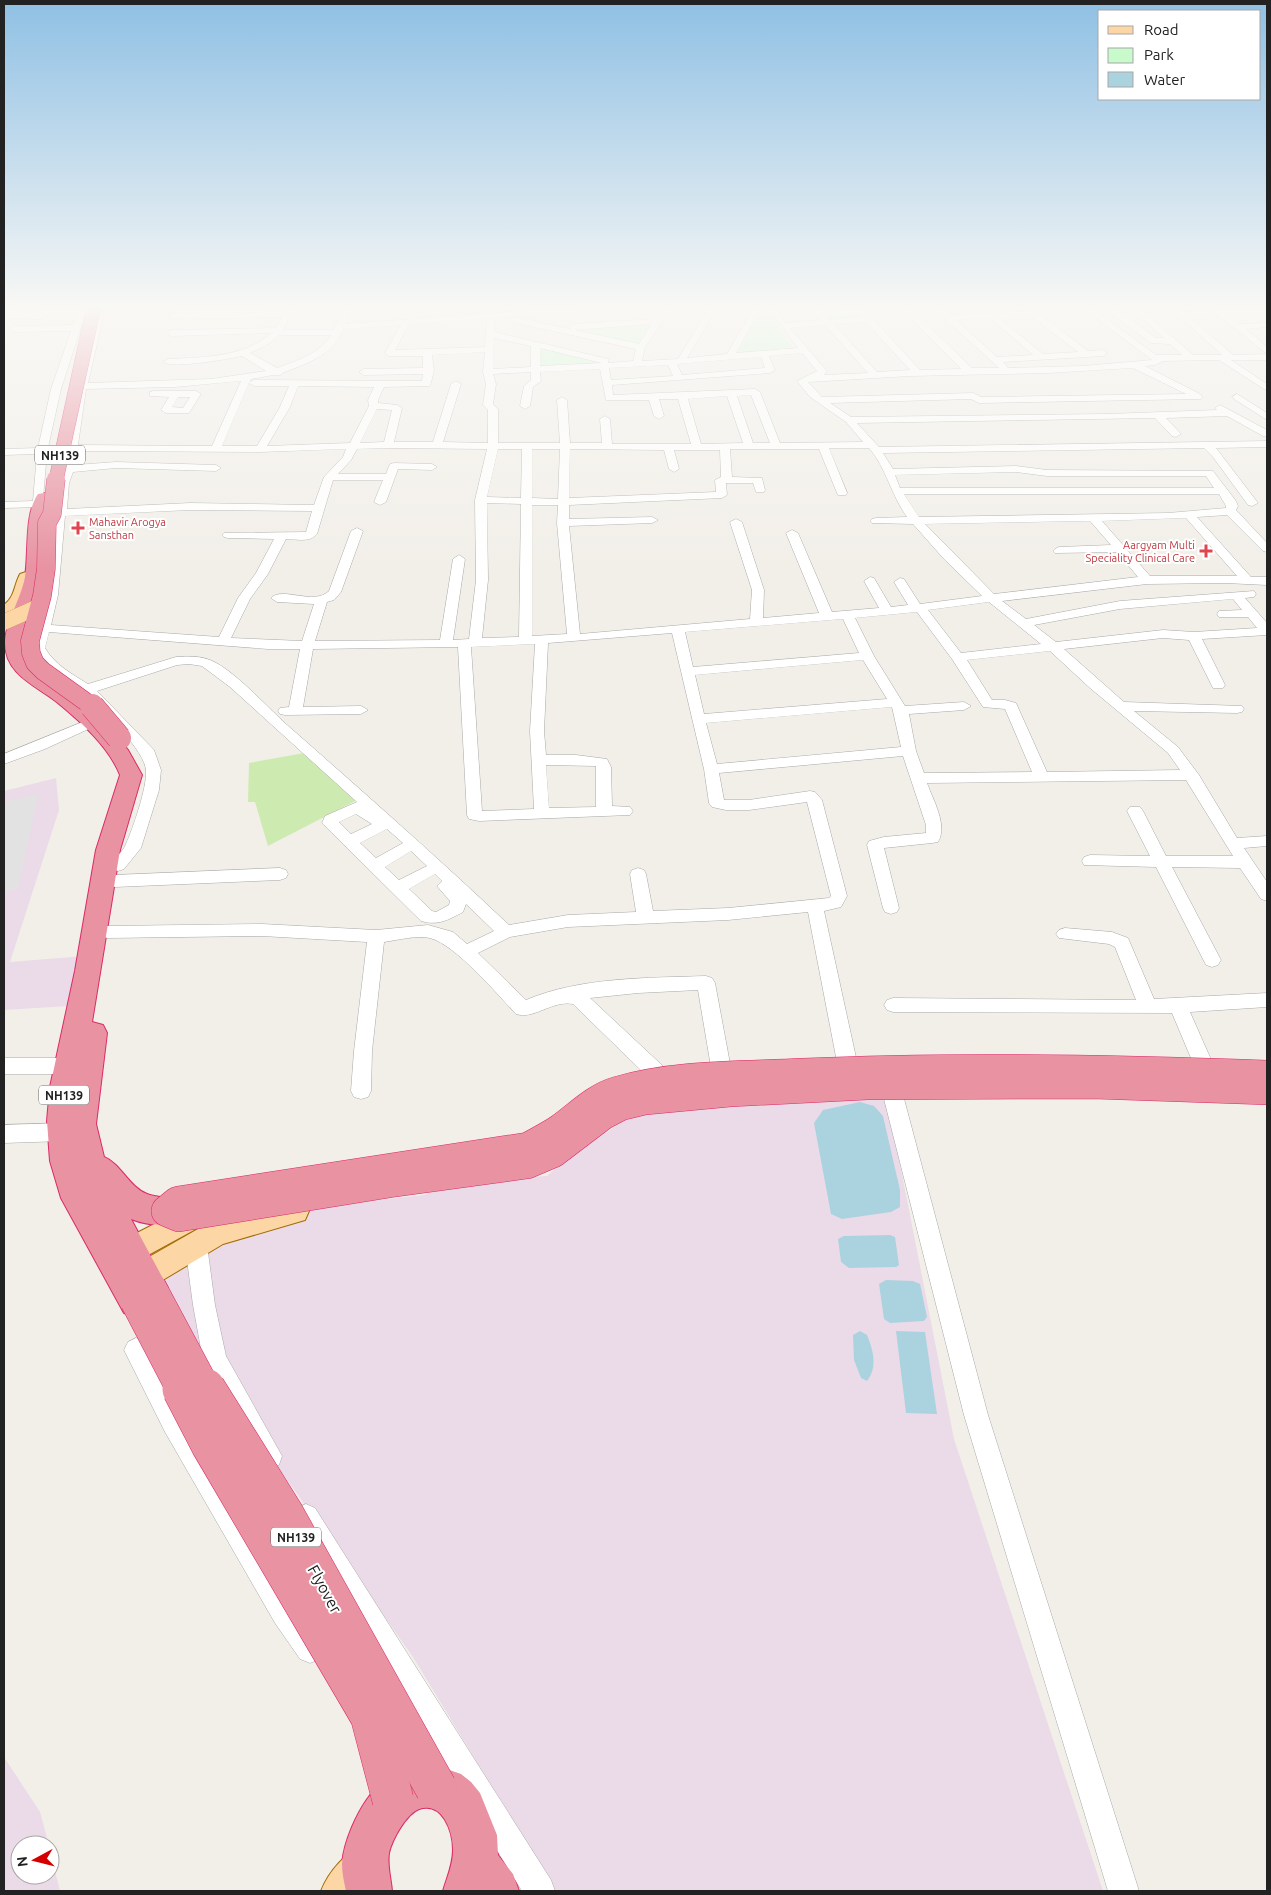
<svg xmlns="http://www.w3.org/2000/svg" width="1271" height="1895" font-family="Ubuntu,sans-serif">
	<style>
		.industrial { fill: #ebdbe8 }
		.grass { fill: #cdebb0 }
		.park { fill: #c8facc }
		.parking { fill: #e2e2e2 }
		.water { fill: #aad3df }
		.lines { fill: none; stroke-linecap: round; stroke-linejoin: round }
		.minor-casing { stroke: #a9a9a9; stroke-width: 1 }
		.major-casing { stroke: #a06b00; stroke-width: 2 }
		.highway-casing { stroke: #dc2a67; stroke-width: 2 }
		.minor { fill: #fff; fill-rule: evenodd }
		.major { fill: #fcd6a4; fill-rule: evenodd }
		.highway { fill: #e892a2; fill-rule: evenodd }
		.major-bridge-casing { stroke: #a06b00; stroke-width: 16; stroke-linecap: butt }
		.highway-bridge-far4-casing { stroke: #dc2a67; stroke-width: 15; stroke-linecap: butt }
		.highway-bridge-far3-casing { stroke: #dc2a67; stroke-width: 19; stroke-linecap: butt }
		.highway-bridge-far2-casing { stroke: #dc2a67; stroke-width: 25; stroke-linecap: butt }
		.highway-bridge-far1-casing { stroke: #dc2a67; stroke-width: 32; stroke-linecap: butt }
		.highway-bridge-casing { stroke: #dc2a67; stroke-width: 42; stroke-linecap: butt }
		.major-bridge { stroke: #fcd6a4; stroke-width: 16 }
		.highway-bridge-far4 { stroke: #e892a2; stroke-width: 14 }
		.highway-bridge-far3 { stroke: #e892a2; stroke-width: 18 }
		.highway-bridge-far2 { stroke: #e892a2; stroke-width: 24 }
		.highway-bridge-far1 { stroke: #e892a2; stroke-width: 31 }
		.highway-bridge { stroke: #e892a2; stroke-width: 41 }
		.health-dot { fill: #e0444e; stroke: #fff; stroke-width: 2 }
		.labels { text-anchor: middle; dominant-baseline: central; stroke-width: 4; stroke-linejoin: round; paint-order: stroke }
		.far-health-label { font-size: 11px; fill: #be3a42; stroke: #fff; text-anchor: start }
		.shield { fill: #fff; stroke: #646464; stroke-width: 1 }
		.shield-label { font-size: 12px; font-weight: bold; fill: #222 }
		.near-street-label { font-size: 16px; fill: #222; stroke: #fff }
	</style>
	<rect width="100%" height="100%" fill="#f2efe9"/>
	<g class="industrial">
		<polygon points="56,778 59,810 10,962 84,956 69,1006 4,1010 4,791"/>
		<polygon points="887,1098 954,1439 1103,1891 555,1891 413,1657 123,1249 124,1235 209,1218 424,1195 457,1180 547,1176 569,1157 625,1120 695,1101"/>
		<polygon points="4,1757 40,1812 49,1845 20,1845 20,1875 50,1875 50,1851 60,1891 4,1891"/>
	</g>
	<polygon class="grass" points="304,753 357,800 268,846 255,802 248,802 249,763"/>
	<g class="park">
		<polygon points="177,305 288,305 284,313 177,314"/>
		<polygon points="760,308 764,308 794,349 738,353"/>
		<polygon points="854,308 864,318 830,321 820,310"/>
		<polygon points="652,323 639,345 570,329"/>
		<polygon points="537,347 611,363 610,363 537,368"/>
	</g>
	<polygon class="parking" points="38,794 18,889 4,892 4,802"/>
	<g class="water">
		<polygon points="860,1102 874,1106 883,1116 900,1190 900,1207 891,1212 842,1219 831,1214 814,1123 823,1110"/>
		<polygon points="890,1235 895,1237 899,1265 896,1267 849,1268 841,1262 838,1239 844,1236"/>
		<polygon points="886,1280 913,1281 920,1284 927,1317 924,1321 890,1323 884,1319 879,1284"/>
		<path d="M860 1331 867 1335C873 1350 878 1367 867 1381L861 1378 854 1360 853 1335Z"/>
		<polygon points="896,1331 925,1332 937,1414 906,1413"/>
	</g>
	<g class="lines">
		<defs>
			<g id="minor">
				<polygon points="12,305 21,305 14,313 39,313 45,305 53,305 52,309 79,309 80,305 88,305 61,389 47,452 43,498 49,502 46,506 42,507 4,508 4,502 33,501 37,454 4,455 4,449 38,448 51,389 71,331 14,332 10,329 14,326 73,325 77,313 49,313 41,319 4,318 4,315"/>
				<path d="M100 305H108L104 313 88 383 211 379 266 371 242 356C229 359 172 369 163 362L168 359C204 357 243 358 271 333L171 336 167 333 171 330 276 328 282 317 173 319 169 316 173 313 285 312 288 305H296L283 330H334L344 305H352L345 324 600 305H639L635 307 495 318 494 332 608 359V363L633 361 636 349 515 323 511 320 515 317 639 344 652 324 573 330 569 327 573 324 656 319 665 305H673L645 347 642 361 678 359 711 305H719L687 358 727 354 755 305H763L736 353 798 348 766 305H774L786 323 821 320 811 309 815 307 877 305 863 308 920 370 961 369 898 305H907L972 368H999L930 305H939L950 315 1036 311 1088 351 1103 350 1107 353 1103 356 1003 362 1008 368 1083 366 1152 360 1079 305H1088L1156 355H1182L1170 344 1151 343 1108 311 1104 305H1112L1156 338H1164L1127 305H1136L1193 355H1222L1167 305H1176L1184 312 1267 307V311L1228 314 1240 324 1267 323V327L1246 329 1267 347V354L1218 315 1190 317 1233 355 1267 354V360H1231L1267 384V391L1219 360 1163 361 1155 365 1145 366 1200 394 1203 397 1201 399 979 403 971 399 830 403 851 417 1107 414 1217 410 1215 408 1220 405 1267 430V437L1263 436 1227 416 1166 418 1181 434 1176 437 1172 436 1155 418 857 423 879 447 1267 441V447L1216 448 1258 503 1252 506 1248 505 1213 457 1204 448 883 453 893 469 1016 466 1047 470 1213 471 1236 501 1238 506 1236 510 1267 543V552L1263 551 1227 515 1197 517 1251 577H1267V585L1225 583 1147 584 1002 601 1026 619 1120 601 1254 591 1256 594 1254 597 1245 598 1267 623V635L1202 639 1225 685 1223 688H1213L1189 640 1163 638 1064 649 1124 702 1242 706 1244 709 1242 712 1237 713 1134 711 1178 747 1199 775 1237 838 1267 836V846L1244 848 1267 882V901L1261 899 1240 868 1172 867 1221 960 1218 965 1212 967 1206 965 1156 867 1084 865 1082 861 1084 857 1090 855 1150 856 1127 811 1130 807H1140L1143 811 1166 856H1233L1186 780 927 783C933 800 948 825 938 842L932 843 884 848 899 908 897 912 891 914 885 912 883 908 867 845 869 841 884 837 926 833V825L903 756 719 773 724 800H749L810 791 815 792 822 800 847 896 841 907 824 911 857 1062 854 1068 847 1070 840 1068 837 1062 808 912 728 920 568 927 510 937 478 953 526 1000C580 977 648 978 706 976L712 978 715 983 734 1085 731 1091 724 1093 717 1091 714 1085 698 990 638 993 590 998 665 1068 674 1089 671 1095 664 1097 657 1095 650 1079 573 1004C552 1000 534 1020 516 1014 497 994 456 945 430 938 417 935 398 940 384 942L372 1051 371 1091 368 1097 361 1099 354 1097 351 1091 354 1051 367 942 262 936 107 938 101 936 98 932 101 928 107 926 262 924 376 930 428 925 453 932 467 944 494 931 466 904 463 912C448 920 438 926 421 921L322 823 325 816 357 802 230 687 202 666 189 664 177 665 97 691 154 750 161 770 159 790 141 848 124 869 118 871 112 869 110 865C114 858 123 852 126 844 133 828 147 788 146 771 146 752 101 706 85 695 65 680 45 670 31 648L36 632 19 633 13 629 19 625 38 624 46 595 52 522 57 505 59 483 66 461 77 386 96 313ZM854 309 862 317 829 320 821 311ZM1031 316 1078 352 1043 354 999 318ZM990 318 1033 355 997 357 956 320ZM487 319 485 347 395 350 409 324ZM866 322 910 370 877 372 834 324ZM401 325 385 353 389 356H423V368L364 369 359 372 364 375 423 374 422 381 254 380 250 382 251 379 273 375H281L282 373C306 364 334 355 343 329ZM825 325 868 373 824 375 827 371 825 369 790 328ZM279 335H331C320 354 296 361 277 368L250 353 270 343ZM494 338 531 346V367L493 369ZM540 348 602 363 540 366ZM485 352 483 372 486 384 483 405 488 410V443L443 442 461 384 456 381 451 384 433 442H394L402 408 397 405 378 403V400L384 387 430 386 434 371 432 355ZM802 353 817 371 797 381 810 397 846 422 863 442 780 443 760 392 755 389 613 395 612 385 770 373 775 370 769 356ZM761 357 765 368 682 375 677 364ZM668 365 673 376 611 380 609 368ZM1133 368 1186 394 981 397 973 393 822 397 808 382 910 376 1048 373ZM600 369 606 400H649L654 416 659 419 664 416 659 399H678L691 444H612L610 419 605 416 600 419 602 443H570L567 400 562 397 557 400 560 443H498V409L493 404 496 384 493 374 531 372V380L524 386 520 406 525 409 530 406 533 387 541 381 540 372ZM241 381 212 446 78 445 86 389 175 387ZM249 383 254 386H289L280 407 257 446H222ZM298 386 374 387 368 400 369 406 350 443 267 446 290 407ZM751 395 770 443H753L737 396ZM727 396 743 443 701 444 688 399ZM377 409 392 410 384 442 360 443ZM388 448 487 449 475 500 476 580 469 639 453 640 465 559 459 555 453 559 440 640 315 641 327 602 334 600 341 592 363 531 357 528 351 531 329 591C314 606 282 586 271 598L277 602 314 604 302 641 231 638 250 599 268 574 286 539C296 539 310 543 317 534L333 480H383L374 502 380 505 386 502 398 469 432 470 437 467 432 464 394 463 390 464 386 474H338L351 460 357 449ZM829 448H869C886 467 891 495 907 517L876 518 872 519 870 521 872 523 913 524 944 559 982 596 920 604 904 579 900 578 894 582 908 605 891 607 874 578 870 577 864 581 879 608 832 612 798 533 792 530 786 533 819 613 763 618 764 590 742 522 736 519 730 522 752 590 750 619 580 634 569 526 652 523 658 520 652 517 569 519V505L722 498 727 495 726 483H753L756 492H764L765 490 762 478 732 477 730 449H819L837 493 838 495H846L847 493ZM346 449 343 457 324 477 314 505 190 503 67 509 69 483 73 472 116 468 216 471 221 468 216 465 116 462 75 465 78 451 260 452ZM498 449H522L521 498 487 497ZM532 449H560L558 499 532 498ZM570 449 664 450 669 469 674 472 679 469 674 450H720L721 477 715 480 716 492 569 498ZM1016 472 1047 476H1206L1214 488H900L895 475ZM904 494H1219L1226 506V508L1168 513 919 517ZM487 503 521 504 519 637 482 638 488 580ZM532 505H558L557 523 567 634 532 636ZM190 510 312 511 306 532 224 533 222 535 224 537 228 538 274 539 256 573 238 598 219 637 51 625 58 595 65 516ZM1186 518 1237 576H1150L1102 521ZM1090 521 1111 545 1059 547 1055 549 1053 551 1055 553 1117 552 1138 577 994 594 925 524ZM1233 599 1242 610 1219 611 1217 614 1219 617H1248L1257 628 1194 632 1163 630 1056 642 1034 625 1120 609ZM989 602 1041 644 961 653 928 610ZM917 612 952 659 983 707 1005 709 1032 772 924 773 916 751 909 714 964 710 971 706 964 702 905 706 874 656 855 618ZM843 619 859 653 693 667 685 632ZM49 632 268 649H300L289 707 280 708 278 711 280 714 285 715 361 714 368 710 361 706 303 707 313 649 458 647 467 815 469 819 479 821 630 815 633 811 630 807 612 806 611 767 607 759 576 755H546L544 731 548 643 672 633 704 769 709 803 712 807 726 810H749L807 802 831 896 829 898 728 908 653 911 646 874 644 870 638 868 632 870 630 874 636 912 568 915 509 925C436 856 361 790 286 724 266 706 233 669 210 660 200 656 187 656 176 657L88 684C72 674 55 665 45 648ZM535 644 530 731 534 809 482 811 471 647ZM1050 651 1090 688 1168 753 1180 770 1047 772 1016 703 1005 700H992L967 660ZM863 660 887 699 704 714 695 675ZM892 707 901 747 717 764 706 723ZM546 765 596 766V807L549 808ZM356 814 372 824 351 834 339 822ZM387 829 403 843 376 858 360 843ZM411 851 427 866 399 880 385 867ZM435 874 442 881 437 886 450 901 449 905 436 912 432 911 409 889Z"/>
				<path d="M153 391H196L201 394 189 413H166L161 410 169 397 150 396V392ZM178 397H190L183 408 172 407Z"/>
				<polygon points="1237,394 1267,413 1267,420 1234,399 1232,397"/>
				<polygon points="90,719 95,720 97,723 95,726 45,749 4,764 4,754"/>
				<polygon points="280,868 286,870 288,874 286,878 280,880 115,887 109,885 107,881 109,877 115,875"/>
				<polygon points="1065,928 1112,932 1128,938 1154,999 1267,993 1267,1007 1190,1012 1213,1064 1210,1070 1203,1072 1196,1070 1172,1013 893,1012 887,1010 884,1005 887,1000 893,998 1136,1000 1115,947 1109,944 1059,938 1056,934 1059,930"/>
				<polygon points="4,1058 69,1058 76,1060 79,1066 76,1072 69,1074 4,1074"/>
				<polygon points="893,1087 900,1089 903,1095 988,1415 1139,1891 1108,1891 964,1415 883,1095 886,1089"/>
				<polygon points="63,1123 70,1126 73,1132 70,1138 63,1141 4,1143 4,1125"/>
				<polygon points="196,1235 204,1238 207,1245 215,1305 226,1356 282,1456 279,1465 270,1468 261,1465 203,1360 193,1305 185,1245 188,1238"/>
				<polygon points="136,1338 144,1342 183,1414 295,1603 320,1639 324,1649 320,1659 310,1663 300,1659 275,1623 165,1432 124,1350 128,1342"/>
				<polygon points="306,1504 315,1508 551,1880 555,1891 522,1891 297,1526 293,1517 297,1508"/>
			</g>
			<g id="major">
				<path d="M26 572 32 574 34 577C30 595 23 613 4 617V605C15 597 14 585 20 574Z"/>
				<polygon points="295,1199 305,1202 309,1211 305,1220 223,1244 141,1293 131,1297 121,1293 117,1283 121,1273 205,1225 271,1204"/>
				<polygon points="195,1203 205,1206 209,1215 205,1224 128,1266 118,1270 108,1266 104,1257 108,1248"/>
				<path d="M365 1844 379 1850 385 1864 379 1878 367 1891H321C329 1871 345 1853 365 1844Z"/>
			</g>
			<g id="highway">
				<path d="M44 493 50 494 52 498 47 524 42 583 25 635 27 655 37 670 72 694 106 725 128 750 142 775 120 850 92 1022 103 1025 107 1033 96 1124 104 1157C121 1164 129 1187 147 1194 154 1197 168 1197 178 1201L183 1211 178 1221C163 1227 146 1225 131 1219L168 1288 163 1299 152 1304 148 1313 136 1317 124 1313 61 1198 50 1161 47 1121 50 1087 75 971 96 850 120 775C109 747 81 722 58 703 37 686 5 675 5 643 5 623 21 599 25 577 29 553 24 514 38 494Z"/>
				<path d="M432 1764 461 1774 471 1782 480 1793 497 1835 498 1855 513 1874 519 1891H443C447 1877 453 1865 453 1850 453 1832 443 1801 419 1809 406 1814 392 1840 389 1853 387 1866 391 1878 392 1891H346C344 1882 342 1873 342 1864 343 1851 347 1839 352 1827 368 1790 390 1766 432 1764Z"/>
			</g>
		</defs>
		<use href="#minor" class="minor-casing"/>
		<use href="#major" class="major-casing"/>
		<use href="#highway" class="highway-casing"/>
		<use href="#minor" class="minor"/>
		<use href="#major" class="major"/>
		<use href="#highway" class="highway"/>
		<defs>
			<polyline id="major-bridge" points="4,622 38,607"/>
			<polyline id="highway-bridge-far4" points="56,480 92,315 97,305"/>
			<polyline id="highway-bridge-far3" points="56,479 52,514 47,523 46,569 42,596 30,641 31,653 35,663 43,671 93,707"/>
			<polyline id="highway-bridge-far2" points="92,706 119,738"/>
			<g id="highway-bridge-far1">
				<path d="M1267 1076C1112 1070 958 1067 803 1074 742 1077 677 1075 618 1092 596 1098 579 1116 561 1129 551 1136 539 1142 528 1148L178 1202 167 1211 179 1216 389 1182 527 1163 553 1152 603 1114 620 1105 645 1099 730 1091 867 1084 1093 1083 1267 1089"/>
				<polyline points="151,1288 206,1391"/>
				<polyline points="136,1301 183,1391"/>
			</g>
			<g id="highway-bridge">
				<polyline points="183,1389 212,1445 371,1716 393,1800"/>
				<polyline points="205,1389 283,1514 436,1788"/>
			</g>
		</defs>
		<use href="#major-bridge" class="major-bridge-casing"/>
		<use href="#highway-bridge-far4" class="highway-bridge-far4-casing"/>
		<use href="#highway-bridge-far3" class="highway-bridge-far3-casing"/>
		<use href="#highway-bridge-far2" class="highway-bridge-far2-casing"/>
		<use href="#highway-bridge-far1" class="highway-bridge-far1-casing"/>
		<use href="#highway-bridge" class="highway-bridge-casing"/>
		<use href="#major-bridge" class="major-bridge"/>
		<use href="#highway-bridge-far4" class="highway-bridge-far4"/>
		<use href="#highway-bridge-far3" class="highway-bridge-far3"/>
		<use href="#highway-bridge-far2" class="highway-bridge-far2"/>
		<use href="#highway-bridge-far1" class="highway-bridge-far1"/>
		<use href="#highway-bridge" class="highway-bridge"/>
	</g>
	<linearGradient id="sky" x2="0" y2="1"><stop stop-color="#8fc0e4"/><stop offset="0.54" stop-color="#f9f8f5"/><stop offset="1" stop-color="#f9f8f5" stop-opacity="0"/></linearGradient>
	<rect width="1271" height="570" fill="url(#sky)"/>
	<g class="health-dot">
		<path d="M75.5 520.5h5v5h5v5h-5v5h-5v-5h-5v-5h5z"/>
		<path d="M1203.5 543.5h5v5h5v5h-5v5h-5v-5h-5v-5h5z"/>
	</g>
	<g class="labels">
		<g class="far-health-label">
			<text x="89" y="522">Mahavir Arogya<tspan x="89" dy="13">Sansthan</tspan></text>
			<text x="1195" y="545" text-anchor="end">Aargyam Multi<tspan x="1195" dy="13">Speciality Clinical Care</tspan></text>
		</g>
		<g class="shield">
			<rect x="35" y="445.5" width="50" height="19" rx="4"/>
			<rect x="39" y="1085.5" width="50" height="19" rx="4"/>
			<rect x="271" y="1527.5" width="50" height="19" rx="4"/>
		</g>
		<g class="shield-label">
			<text x="60" y="455">NH139</text>
			<text x="64" y="1095">NH139</text>
			<text x="296" y="1537">NH139</text>
		</g>
		<g class="near-street-label">
			<text transform="translate(325 1589) rotate(61)">Flyover</text>
		</g>
	</g>
	<rect width="1271" height="1895" fill="none" stroke="#222222" stroke-width="10"/>
	<rect x="1098" y="10" width="162" height="90" fill="#ffffff" stroke="#a7a7a7"/>
	<rect x="1108" y="26" width="25" height="8" fill="#fcd6a4" stroke="#a7a7a7"/>
	<text x="1144" y="35" font-size="15" fill="#222222">Road</text>
	<rect x="1108" y="48" width="25" height="15" fill="#c8facc" stroke="#a7a7a7"/>
	<text x="1144" y="60" font-size="15" fill="#222222">Park</text>
	<rect x="1108" y="72" width="25" height="15" fill="#aad3df" stroke="#a7a7a7"/>
	<text x="1144" y="85" font-size="15" fill="#222222">Water</text>
	<g transform="translate(35 1860) rotate(263)"><circle r="24" fill="#ffffff" stroke="#a7a7a7"/>
	<path d="M0-4L9 19L0 12L-9 19Z" fill="#d40000"/>
	<text y="-8" font-size="14" font-weight="bold" text-anchor="middle" fill="#222222">N</text>
	</g>
</svg>
